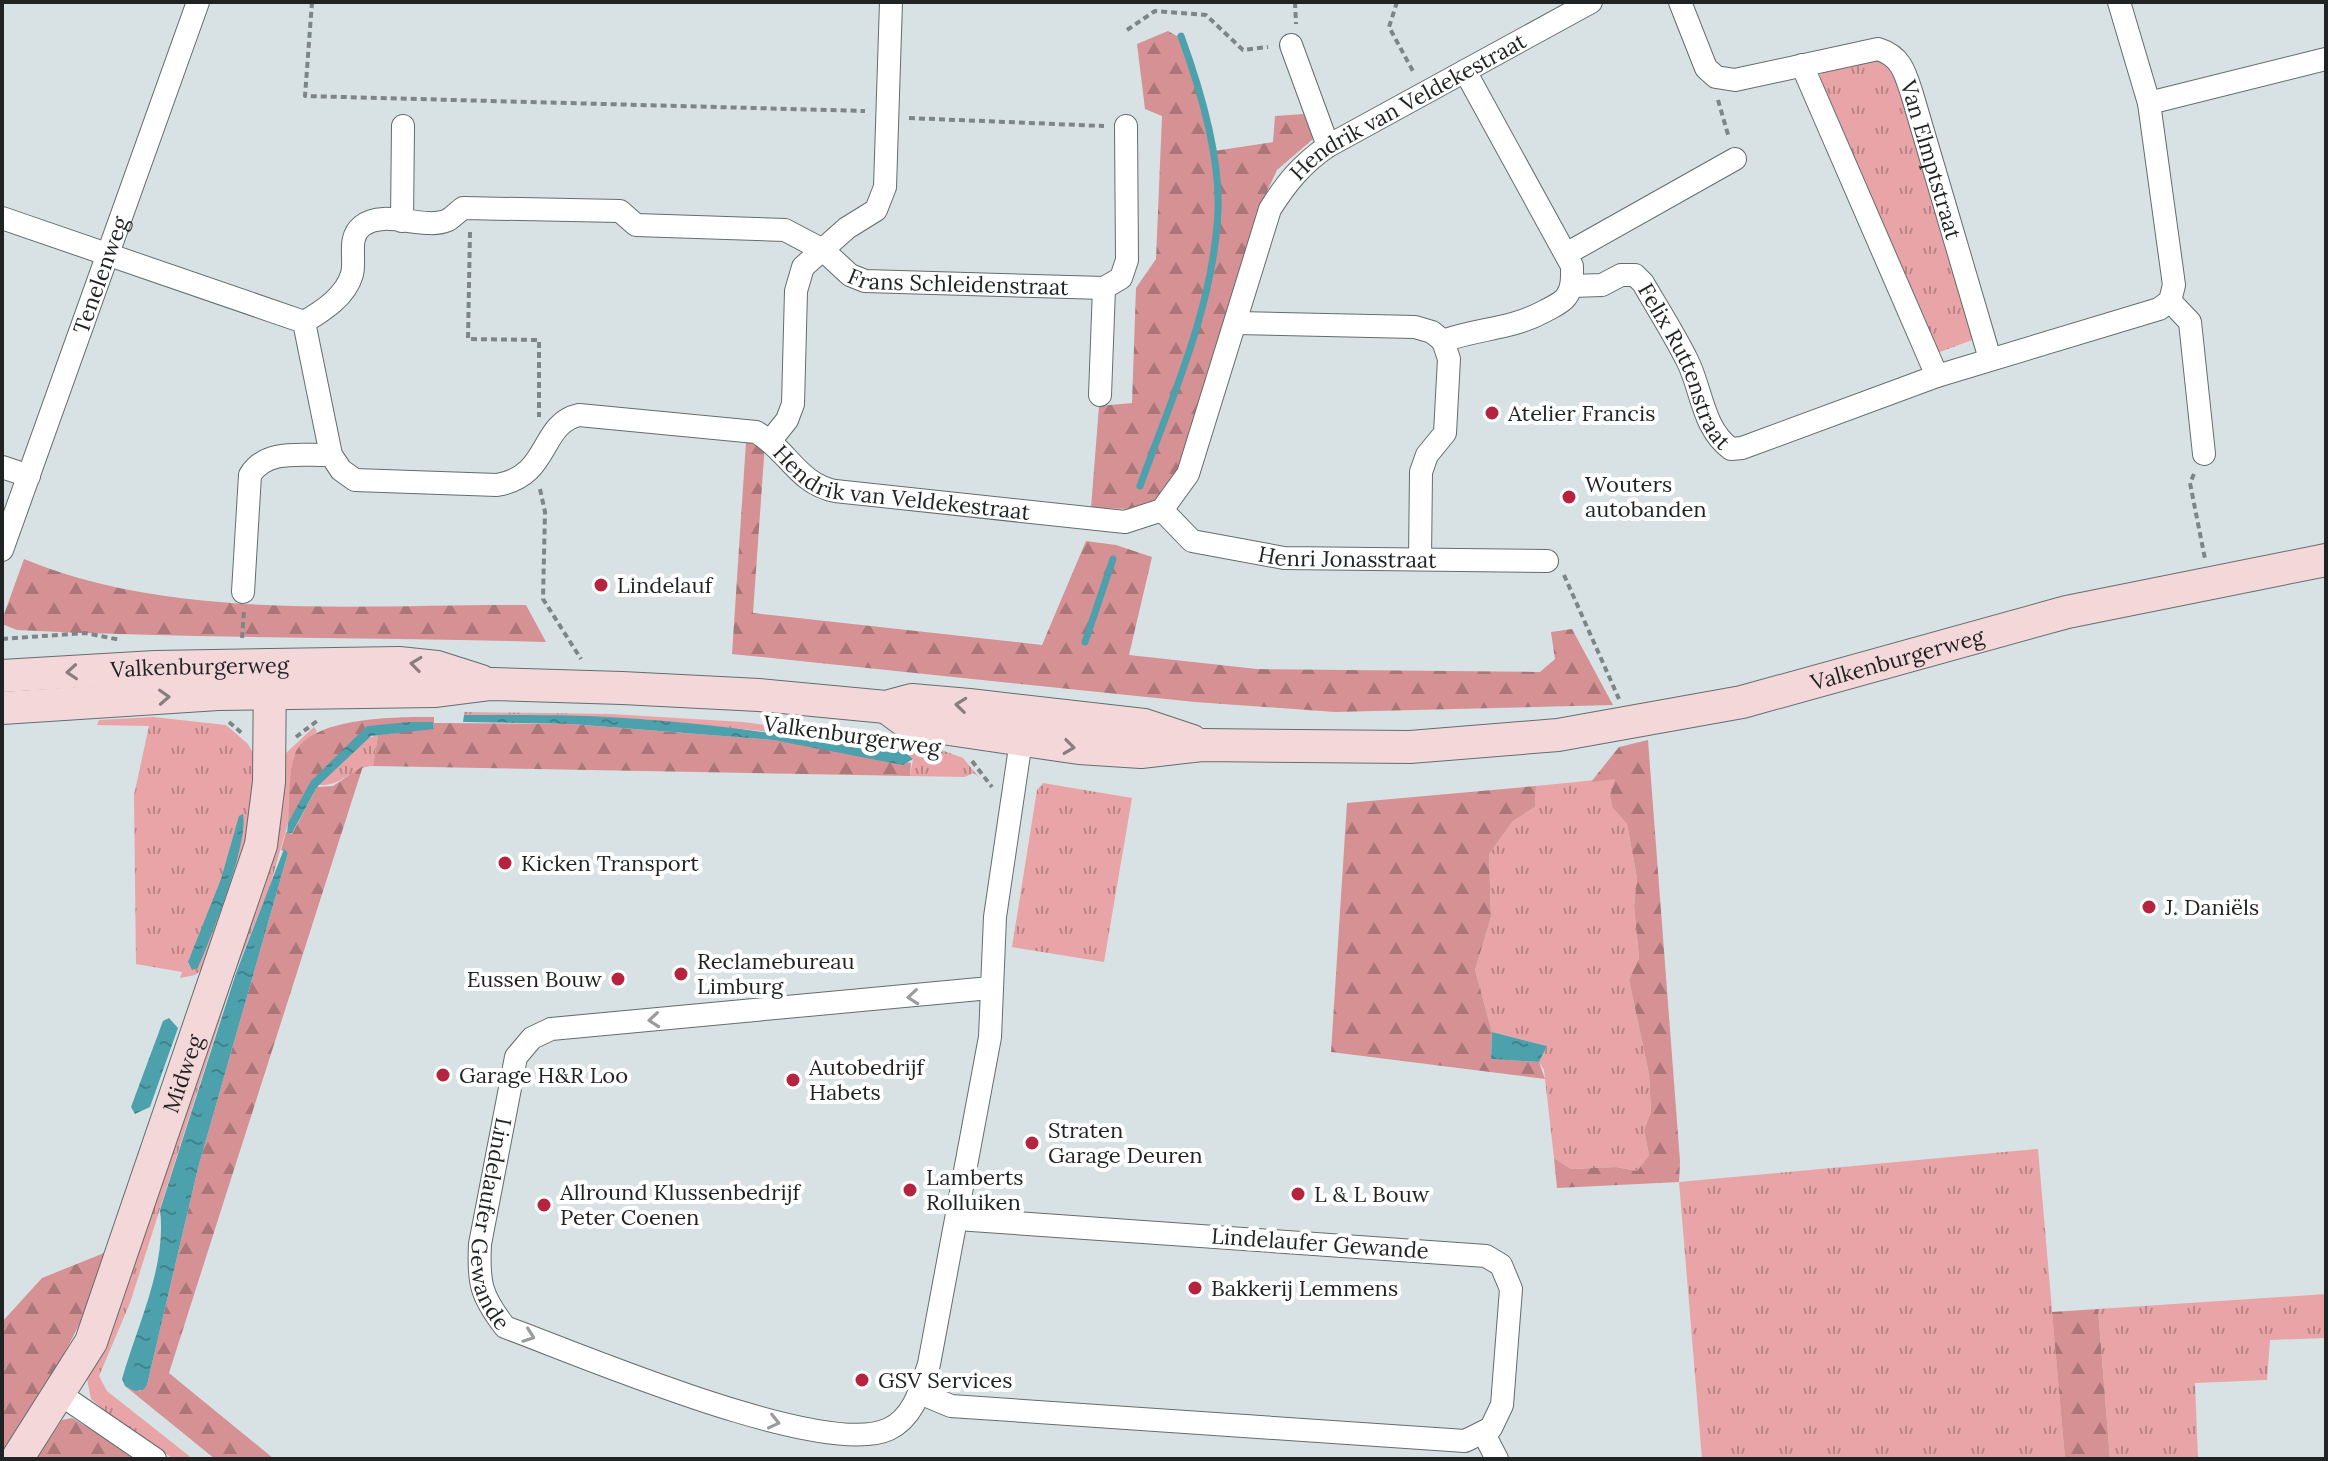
<svg xmlns="http://www.w3.org/2000/svg" width="2328" height="1461" font-family="Lora,serif">
	<style>
		.grass { fill: url(#grass-tufts); fill-rule: evenodd }
		.forest { fill: url(#forest-firs) }
		.water { fill: url(#water-ripples) }
		.lines { fill: none; stroke-linecap: round; stroke-linejoin: round }
		.stream { stroke: #4ca1ac; stroke-width: 7 }
		.street-casing { stroke: #636d6e; stroke-width: 24 }
		.secondary-casing { stroke: #636d6e; stroke-width: 34 }
		.path { stroke: #7d8586; stroke-width: 4; stroke-dasharray: 6 4; stroke-linecap: butt }
		.street { stroke: #fff; stroke-width: 22 }
		.secondary { stroke: #f3d7d9; stroke-width: 32 }
		.oneway { stroke: #897d7e }
		.oneway2 { stroke: #9a9c9c }
		.poi-dot { fill: #b5233e; stroke: #fff; stroke-width: 3 }
		.labels { text-anchor: middle; dominant-baseline: central; stroke-width: 8; stroke-linejoin: round; paint-order: stroke }
		.street-label { font-size: 22px; fill: #1f2323; stroke: #fff }
		.poi-label { font-size: 22px; fill: #1f2323; stroke: #fff; text-anchor: start }
	</style>
	<defs>
		<pattern id="grass-tufts" width="24" height="20" patternUnits="userSpaceOnUse" patternTransform="scale(2)"><rect width="24" height="20" fill="#e8a4a6"/><path d="M3 7l-1-3M5 7V3M7 7l1-3M15 17l-1-3M17 17v-4M19 17l1-3" fill="none" stroke="#bb8587"/></pattern>
		<pattern id="forest-firs" width="22" height="20" patternUnits="userSpaceOnUse" patternTransform="scale(2)"><rect width="22" height="20" fill="#d59193"/><path d="M5 1l3.5 6h-7zM16 11l3.5 6h-7z" fill="#ac7678"/></pattern>
		<pattern id="water-ripples" width="26" height="14" patternUnits="userSpaceOnUse" patternTransform="scale(2)"><rect width="26" height="14" fill="#4ca1ac"/><path d="M2 4q2-2 4 0t4 0M15 11q2-2 4 0t4 0" fill="none" stroke="#3f838c"/></pattern>
	</defs>
	<rect width="100%" height="100%" fill="#d8e2e4"/>
	<g class="grass">
		<polygon points="1875,58 1893,64 1975,339 1937,353 1818,79 1824,69"/>
		<polygon points="464,712 611,714 743,722 936,748 963,758 978,776 979,777 973,773 965,777 910,776 913,759 906,753 783,733 641,719 464,715"/>
		<path d="M153 717 226 725 248 744 256 758 250 834 207 966 195 975 180 978 182 972 136 964 134 795 149 726 97 725 99 720ZM244 827 198 968 188 964Z"/>
		<polygon points="314,727 317,731 294,756 288,823 270,886 235,973 130,1303 99,1376 107,1391 193,1459 174,1459 128,1430 91,1399 86,1374 281,795 286,753"/>
		<path d="M378 735 373 766C352 767 342 787 319 785L368 738Z"/>
		<polygon points="1616,778 1610,795 1612,807 1627,824 1637,878 1634,906 1639,958 1629,980 1649,1074 1651,1112 1644,1130 1649,1155 1637,1171 1616,1167 1571,1169 1554,1158 1544,1070 1539,1062 1547,1046 1492,1032 1475,970 1491,917 1489,854 1513,821 1535,807 1536,786"/>
		<polygon points="1043,783 1132,798 1104,962 1012,947 1037,790"/>
		<polygon points="2038,1149 2065,1459 1702,1459 1679,1182"/>
		<polygon points="2326,1294 2326,1338 2270,1340 2267,1380 2195,1383 2198,1457 2110,1459 2098,1309"/>
	</g>
	<g class="forest">
		<polygon points="1168,31 1184,40 1214,151 1273,142 1275,116 1304,114 1313,139 1277,170 1264,198 1191,447 1163,498 1130,509 1091,508 1099,406 1132,403 1136,288 1156,259 1162,116 1145,109 1137,44"/>
		<polygon points="746,442 765,443 753,613 1042,645 1086,541 1116,545 1152,557 1129,655 1257,669 1540,672 1555,659 1551,632 1572,629 1613,705 1335,712 1195,702 732,654"/>
		<path d="M24 559C175 622 366 604 526 605L546 642C370 637 193 639 17 630L2 624V620Z"/>
		<path d="M434 717V723L571 724 773 740 911 763 910 776 373 766 378 735 434 728 433 723 367 726 288 823C290 802 288 774 295 754 310 716 399 717 434 717Z"/>
		<polygon points="1648,740 1680,1161 1679,1182 1557,1188 1554,1158 1571,1169 1616,1167 1637,1171 1649,1155 1644,1130 1651,1112 1649,1074 1629,980 1639,958 1634,906 1637,878 1627,824 1612,807 1610,795 1615,779 1591,782 1619,747"/>
		<polygon points="363,766 169,1373 274,1459 215,1459 125,1386 140,1391 147,1385 198,1168 288,853 281,850 286,832 292,834 317,787 333,786"/>
		<polygon points="1536,786 1535,807 1513,821 1489,854 1491,917 1475,970 1492,1032 1491,1059 1539,1062 1545,1079 1331,1052 1347,803"/>
		<path d="M114 1249C80 1328 51 1383 2 1454V1322L42 1278Z"/>
		<polygon points="2098,1309 2110,1459 2065,1459 2052,1312"/>
		<polygon points="72,1418 140,1459 36,1459 62,1420"/>
	</g>
	<g class="water">
		<path d="M464 715C522 715 581 714 640 719 729 725 817 740 906 753L913 759 903 765 773 740 571 724 463 722Z"/>
		<polygon points="410,722 433,722 434,729 371,736 317,787 292,833 287,833 288,823 311,781 367,726"/>
		<path d="M243 814C249 843 211 938 198 968L192 970 188 962 221 879 239 816Z"/>
		<path d="M284 849 288 853 198 1168 147 1385 143 1390 135 1391 125 1386 122 1379C137 1326 167 1266 160 1210L236 973Z"/>
		<polygon points="169,1018 178,1028 150,1107 135,1114 131,1107 163,1021"/>
		<polygon points="1492,1032 1547,1046 1539,1062 1491,1059"/>
	</g>
	<g class="lines">
		<g class="stream">
			<path d="M1140 486C1172 397 1214 306 1218 210 1220 154 1200 88 1181 36"/>
			<polyline points="1085,642 1113,559"/>
		</g>
		<defs>
			<g id="street">
				<path id="s1" d="M1680 2 1706 68 1716 77 1735 80 1878 49C1901 56 1905 72 1912 94L1990 359"/>
				<polyline points="1291,45 1328,146"/>
				<polyline points="1802,65 1937,376"/>
				<polyline points="2149,103 2326,59"/>
				<path id="s2" d="M2 218 304 322 331 455 341 470 355 480 497 485C551 476 539 424 579 415L756 432C787 449 798 484 835 491L1125 522 1162 510 1188 474 1270 209C1287 182 1302 164 1328 146L1591 2"/>
				<polyline points="402,221 403,126"/>
				<polyline points="1566,254 1735,159"/>
				<path id="s3" d="M1572 286 1602 285 1621 275H1635L1643 283C1658 309 1674 334 1687 360 1702 389 1702 428 1731 449L1742 448 1937 376 2159 309 2170 301 2174 285 2149 103 2119 2"/>
				<polyline points="1104,288 1121,278 1127,260 1126,126"/>
				<polyline points="2170,301 2190,322 2204,454"/>
				<path id="s4" d="M304 322C323 311 346 296 352 274 356 258 347 238 362 226 385 208 424 231 448 220 453 217 459 211 463 208L620 211 636 225 785 230 823 250 850 275 865 281 1104 288"/>
				<path d="M1237 323 1415 327 1432 332 1443 341C1479 328 1510 330 1545 311 1552 307 1562 303 1566 297 1573 288 1572 277 1572 266L1465 71"/>
				<polyline points="1100,395 1104,288"/>
				<polyline points="771,440 787,420 793,404 796,291 803,267 847,228 876,210 885,187 891,2"/>
				<polyline points="2,467 29,476"/>
				<path id="s5" d="M1162 510 1192 541 1284 558 1547 561"/>
				<path id="s6" d="M2 550 198 2"/>
				<polyline points="1420,559 1421,472 1427,455 1445,433 1449,359 1443,341"/>
				<path d="M243 592 250 475C267 448 302 456 331 455"/>
				<path id="s7" d="M990 988 551 1029 532 1038 516 1057 480 1244C478 1283 481 1296 505 1327 579 1354 825 1460 889 1429 914 1417 921 1388 929 1364L990 1037 995 917 1023 727"/>
				<polyline points="920,1393 951,1406 1465,1441 1491,1428 1502,1405 1511,1289 1501,1265 1486,1256 957,1219"/>
				<polyline points="60,1394 155,1459"/>
				<polyline points="1484,1434 1497,1459"/>
			</g>
			<g id="secondary">
				<path id="s8" d="M2 676 155 667 399 663 437 667 481 681"/>
				<path id="s9" d="M886 707 908 723 1079 748 1141 752 1202 745 1410 747 1558 735 1742 702 2067 612 2326 560"/>
				<polyline points="2,708 218,694 436,691 491,684 622,688 759,695 886,707 912,700 969,705 1144,725 1192,741"/>
				<path id="s10" d="M17 1459 91 1342 261 845 269 782 270 665"/>
			</g>
		</defs>
		<use href="#street" class="street-casing"/>
		<use href="#secondary" class="secondary-casing"/>
		<g class="path">
			<polyline points="312,2 305,96 865,111"/>
			<polyline points="1295,2 1296,24"/>
			<polyline points="1397,2 1389,27 1414,73"/>
			<polyline points="1127,30 1155,11 1206,15 1243,50 1268,47"/>
			<polyline points="1718,100 1729,138"/>
			<polyline points="909,118 1104,126"/>
			<polyline points="470,232 468,339 539,340 539,417"/>
			<polyline points="2194,474 2190,483 2205,559"/>
			<polyline points="540,489 545,512 543,599 581,659"/>
			<polyline points="1564,575 1619,699"/>
			<polyline points="242,638 244,611"/>
			<polyline points="2,639 85,633 121,640"/>
			<polyline points="229,722 243,734"/>
			<polyline points="830,732 881,738"/>
			<polyline points="296,737 317,721"/>
			<polyline points="972,761 992,787"/>
		</g>
		<use href="#street" class="street"/>
		<use href="#secondary" class="secondary"/>
	</g>
	<defs><path id="oneway-chevron" d="M-2-3.5L2.5 0L-2 3.5" fill="none" stroke-width="1.6" stroke-linecap="round" stroke-linejoin="round" transform="scale(2)"/></defs>
	<g class="oneway">
		<use href="#oneway-chevron" transform="translate(416 664) rotate(-173)"/>
		<use href="#oneway-chevron" transform="translate(72 672) rotate(176)"/>
		<use href="#oneway-chevron" transform="translate(164 697) rotate(-3)"/>
		<use href="#oneway-chevron" transform="translate(961 705) rotate(-174)"/>
		<use href="#oneway-chevron" transform="translate(1069 747) rotate(7)"/>
	</g>
	<g class="oneway2">
		<use href="#oneway-chevron" transform="translate(913 997) rotate(175)"/>
		<use href="#oneway-chevron" transform="translate(654 1020) rotate(175)"/>
		<use href="#oneway-chevron" transform="translate(529 1336) rotate(20)"/>
		<use href="#oneway-chevron" transform="translate(774 1422) rotate(13)"/>
	</g>
	<g class="poi-dot">
		<circle cx="1492" cy="413" r="8"/>
		<circle cx="1569" cy="497" r="8"/>
		<circle cx="601" cy="585" r="8"/>
		<circle cx="505" cy="863" r="8"/>
		<circle cx="2149" cy="907" r="8"/>
		<circle cx="681" cy="974" r="8"/>
		<circle cx="618" cy="979" r="8"/>
		<circle cx="443" cy="1075" r="8"/>
		<circle cx="793" cy="1080" r="8"/>
		<circle cx="1032" cy="1143" r="8"/>
		<circle cx="910" cy="1190" r="8"/>
		<circle cx="1298" cy="1194" r="8"/>
		<circle cx="544" cy="1205" r="8"/>
		<circle cx="1195" cy="1288" r="8"/>
		<circle cx="862" cy="1380" r="8"/>
	</g>
	<g class="labels">
		<g class="street-label">
			<text stroke="none"><textPath href="#s2" startOffset="1850">Hendrik van Veldekestraat</textPath></text>
			<text stroke="none"><textPath href="#s1" startOffset="378">Van Elmptstraat</textPath></text>
			<text stroke="none"><textPath href="#s6" startOffset="292">Tenelenweg</textPath></text>
			<text stroke="none"><textPath href="#s4" startOffset="744">Frans Schleidenstraat</textPath></text>
			<text stroke="none"><textPath href="#s3" startOffset="170">Felix Ruttenstraat</textPath></text>
			<text stroke="none"><textPath href="#s2" startOffset="1084">Hendrik van Veldekestraat</textPath></text>
			<text stroke="none"><textPath href="#s5" startOffset="200">Henri Jonasstraat</textPath></text>
			<text stroke="none"><textPath href="#s9" startOffset="1028">Valkenburgerweg</textPath></text>
			<text stroke="none"><textPath href="#s8" startOffset="198">Valkenburgerweg</textPath></text>
			<text transform="translate(852 735) rotate(8)">Valkenburgerweg</text>
			<text stroke="none"><textPath href="#s10" startOffset="422">Midweg</textPath></text>
			<text stroke="none"><textPath href="#s7" startOffset="658">Lindelaufer Gewande</textPath></text>
			<text transform="translate(1320 1243) rotate(4)">Lindelaufer Gewande</text>
		</g>
		<g class="poi-label">
			<text x="1508" y="413">Atelier Francis</text>
			<text x="1585" y="484">Wouters<tspan x="1585" dy="25">autobanden</tspan></text>
			<text x="617" y="585">Lindelauf</text>
			<text x="521" y="863">Kicken Transport</text>
			<text x="2165" y="907">J. Daniëls</text>
			<text x="697" y="961">Reclamebureau<tspan x="697" dy="25">Limburg</tspan></text>
			<text x="602" y="979" text-anchor="end">Eussen Bouw</text>
			<text x="809" y="1067">Autobedrijf<tspan x="809" dy="25">Habets</tspan></text>
			<text x="459" y="1075">Garage H&amp;R Loo</text>
			<text x="1048" y="1130">Straten<tspan x="1048" dy="25">Garage Deuren</tspan></text>
			<text x="926" y="1177">Lamberts<tspan x="926" dy="25">Rolluiken</tspan></text>
			<text x="560" y="1192">Allround Klussenbedrijf<tspan x="560" dy="25">Peter Coenen</tspan></text>
			<text x="1314" y="1194">L &amp; L Bouw</text>
			<text x="1211" y="1288">Bakkerij Lemmens</text>
			<text x="878" y="1380">GSV Services</text>
		</g>
	</g>
	<rect width="2328" height="1461" fill="none" stroke="#1f2323" stroke-width="8"/>
</svg>
